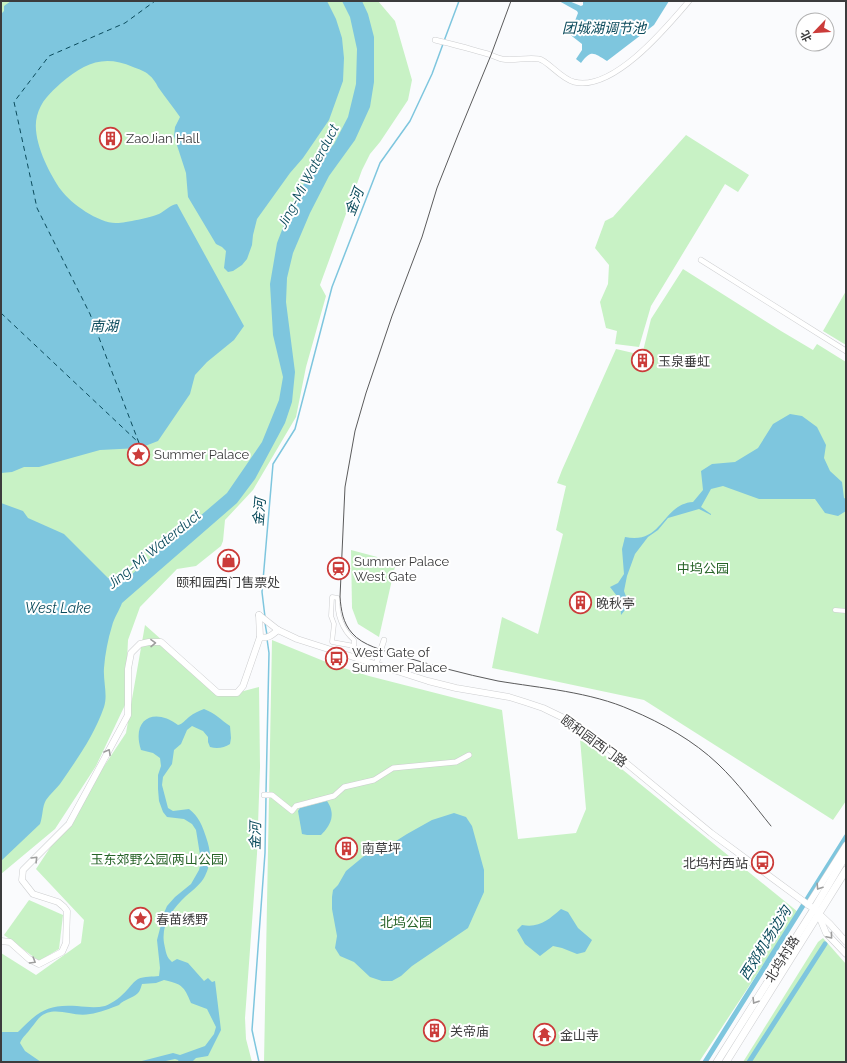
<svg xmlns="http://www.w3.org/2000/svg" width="847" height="1063" font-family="Raleway,'Noto Sans SC',sans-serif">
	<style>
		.green { fill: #c8f2c5 }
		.water { fill: #7ec6de }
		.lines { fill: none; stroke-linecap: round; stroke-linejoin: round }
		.stream { stroke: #7ec6de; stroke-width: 1.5 }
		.canal { stroke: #7ec6de; stroke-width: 5 }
		.ferry { stroke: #0b4b5c; stroke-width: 1; stroke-dasharray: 5 4; stroke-linecap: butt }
		.pedestrian-casing { stroke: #cdced0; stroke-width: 5 }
		.minor-casing { stroke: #cdced0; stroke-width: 6 }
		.tertiary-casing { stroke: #cdced0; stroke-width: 7 }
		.secondary-casing { stroke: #cdced0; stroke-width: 8 }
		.pedestrian { stroke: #fff; stroke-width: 4 }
		.minor { stroke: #fff; stroke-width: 5 }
		.tertiary { stroke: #fff; stroke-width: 6 }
		.secondary { stroke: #fff; stroke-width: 7 }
		.tram { stroke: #5b5b5c; stroke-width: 1 }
		.oneway { stroke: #9e9e9e }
		.labels { text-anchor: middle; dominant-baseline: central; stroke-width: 4; stroke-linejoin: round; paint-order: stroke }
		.poi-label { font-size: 13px; fill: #3c3c3d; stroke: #fff; text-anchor: start }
		.park-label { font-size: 13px; fill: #276328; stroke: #fff }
		.street-label { font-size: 13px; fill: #3c3c3d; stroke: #fff }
		.water-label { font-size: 14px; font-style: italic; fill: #0b4b5c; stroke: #fff }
	</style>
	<rect width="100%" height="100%" fill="#fafbfd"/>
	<g class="green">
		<polygon points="1,1 378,1 395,21 412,80 408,100 380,142 370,154 362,170 320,285 326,296 306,367 296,417 253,490 225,520 223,541 221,546 196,566 177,569 140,607 128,640 125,705 96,766 55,829 1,874"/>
		<polygon points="686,135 749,175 738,192 725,184 651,306 639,347 615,344 617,331 606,328 600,302 608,284 609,265 595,248 605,221 613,217"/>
		<polygon points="683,269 781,331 813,350 817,344 846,362 846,801 833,820 644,700 492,668 502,617 538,634 563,534 556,530 566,486 557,483 562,470 616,349 642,355 651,319"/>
		<polygon points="846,291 846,345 823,331"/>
		<polygon points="351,550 396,562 379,637 358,624 352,608"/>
		<polygon points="145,625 225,696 259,687 260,767 257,854 245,1018 246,1039 252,1062 1,1062 1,953 36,975 81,943 84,920 36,869 126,733"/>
		<polygon points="272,640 331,664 369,676 502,710 518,839 576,833 586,809 580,739 602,753 798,912 699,1062 264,1062"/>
		<polygon points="29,900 63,915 59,949 39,961 4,935"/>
		<polygon points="823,938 846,964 846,1062 743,1062 818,942"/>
	</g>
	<g class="water">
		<path d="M11 1H327L336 19 342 38 344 58 343 81 329 120 303 158 290 173 257 219 253 235 252 245 247 259 242 265 233 271 228 272 224 268 226 251 222 247 216 244 188 197 186 173 174 136 175 127 180 117C173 107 165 97 158 87 156 83 153 78 149 75 145 71 138 69 133 67 104 54 84 63 61 83 50 93 41 101 37 116 31 138 49 173 61 190 71 204 100 224 117 223 125 223 152 217 159 214 165 211 170 205 177 204L244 326 234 340 207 362 195 375 190 394 158 441 140 448 100 450 39 467H24L12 472 1 473V14L4 11V6Z"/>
		<path d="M342 1H362L368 14 374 37V82L370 107 355 140 329 176 310 213 293 253 287 278 286 302 295 372 292 402 285 423 255 479 237 503 122 603C119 611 114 618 112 626 108 639 105 654 104 668 103 681 108 695 104 707 94 736 77 759 60 784 56 789 50 794 46 800 42 807 43 816 40 824L1 861V503L23 511 28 518 64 534 108 578 122 580 131 575 227 493 262 442 279 400 283 377 273 335 270 284 277 243 292 204 313 168 334 144 348 117 356 84 357 49 350 17Z"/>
		<path d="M559 1H569L581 6 583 5V1H669L654 25 607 61C594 53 591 49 581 63L576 59 582 50V44L568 33 573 26 578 13 577 11Z"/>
		<path d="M790 414 802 416 817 427 826 445 824 458 830 471 842 482 844 498 846 499V511L838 516 825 513 815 499H759L723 486 711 489 701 507 711 514V515L699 509 668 518 658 530 648 537 635 554 627 576 624 591 629 605 621 615 620 600 610 587 618 583 624 574 622 549 625 537C663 545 662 504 693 502L703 490 701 471 712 464 735 462 758 448 773 424Z"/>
		<path d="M204 709C215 713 221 720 230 726L231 738 230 744C224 748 217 749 210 747L208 742V737L203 731 192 726 187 730 181 744 174 750 172 764 163 777 162 785 168 808 173 811 189 809C199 817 202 825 206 837 211 852 212 861 205 876 201 884 193 890 186 896 173 908 161 924 164 943 166 952 166 957 172 962L177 959 188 963 204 981 208 978 212 982 215 981 221 1030 208 1056 196 1058 192 1062H179L178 1060 175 1059 161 1062H138L173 1053 180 1055 205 1046 214 1034 216 1027 207 1009 191 1003C184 986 182 984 164 980L156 983 142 984C141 987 140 991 138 993 132 999 124 999 119 1005 111 1008 99 1013 90 1014 72 1018 54 1004 39 1018 36 1021 34 1025 31 1028 27 1034 23 1036 20 1043L25 1051 41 1062H1V1032H18C39 1011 47 1004 77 1006 87 1007 96 1008 105 1006 113 1003 122 996 127 990 131 986 133 982 138 979 144 976 153 977 159 976L160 968 157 940 164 913 167 906 175 897 191 884 199 870 201 861 196 830 192 824 184 819 167 817 163 812 159 801 158 789V775L161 766 160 758 153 753 141 750C131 719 154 707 178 725 183 724 185 720 189 717 194 713 199 711 204 709Z"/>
		<path d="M327 801C336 814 331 825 321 835H307L302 834 298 811 300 808Z"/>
		<polygon points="454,813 466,817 472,826 484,870 484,892 468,928 412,966 401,976 392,981 382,981 370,977 354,962 340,956 335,948 337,936 332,909 332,897 333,890 338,885 346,871 375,847 388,846 407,834 432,820"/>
		<path d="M561 909 568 912 578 928 592 940 585 952 577 954 562 948 553 946 540 956 525 944 517 930 522 925C540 928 548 920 561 909Z"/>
	</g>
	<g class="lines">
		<g class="stream">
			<polyline points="444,41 459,1"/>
			<polyline points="265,617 262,592 273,464 295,429 332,287 380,163 410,121 432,74 443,44"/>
			<polyline points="265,623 267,635"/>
			<polyline points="266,793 269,653 267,639"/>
			<polyline points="259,1062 252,1030 265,853 266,797"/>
		</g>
		<g class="canal">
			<polyline points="705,1062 846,837"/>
			<polyline points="749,1062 825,944"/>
		</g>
		<g class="ferry">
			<polyline points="1,313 138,442"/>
			<polyline points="139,443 90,314 37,208 14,102 49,56 125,23 155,1"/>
		</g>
		<defs>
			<g id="pedestrian">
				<path d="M332 597 338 598C336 613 342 630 354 640V646L332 642 334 624 331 616Z"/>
				<polyline points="835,610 846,611"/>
			</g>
			<g id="minor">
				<path d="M435 40C453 44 470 49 488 54 493 56 498 58 502 59 514 61 527 57 539 59 547 60 561 79 574 82 613 92 666 28 689 1"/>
				<polyline points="701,260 846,351"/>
				<polyline points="376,664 384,640"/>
				<polyline points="264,795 272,795 292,811 296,806 334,796 344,787 374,780 393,768 456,762 469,755"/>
			</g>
			<g id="tertiary">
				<polyline points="259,615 278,630 297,639 428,681 456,688 509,697 525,702 543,708 570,721 603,744 711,833 814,909 830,924 846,942"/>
				<path d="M260 637C268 639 272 635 278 630"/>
				<polyline points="808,905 846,845"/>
				<polyline points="819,916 826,933 846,954"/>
				<polyline points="1,941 10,942 29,959 39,964 62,952 66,943 67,911 64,907 58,902 33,894 22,880 23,870 69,824 128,715 128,669 131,653 140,644 149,642 161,642 218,693 237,693 243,686 260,637 259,615"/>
			</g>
			<g id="secondary">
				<polyline points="717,1062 814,909 846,855"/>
				<polyline points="726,1062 846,870"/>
			</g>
		</defs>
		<use href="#pedestrian" class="pedestrian-casing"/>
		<use href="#minor" class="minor-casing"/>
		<use href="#tertiary" class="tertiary-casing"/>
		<use href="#secondary" class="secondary-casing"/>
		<use href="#pedestrian" class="pedestrian"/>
		<use href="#minor" class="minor"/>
		<use href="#tertiary" class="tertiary"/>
		<use href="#secondary" class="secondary"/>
		<path class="tram" d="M511 1 491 55 458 135 437 188 422 237 392 316 366 393 355 431 345 487 340 597C341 610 343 623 352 633 363 646 383 650 398 655 431 665 464 674 498 681 540 688 591 692 631 710 662 723 694 741 718 764 738 783 754 805 771 826"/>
	</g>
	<defs><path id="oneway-chevron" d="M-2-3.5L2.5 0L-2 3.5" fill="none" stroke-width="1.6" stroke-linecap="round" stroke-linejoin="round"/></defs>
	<g class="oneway">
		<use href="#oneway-chevron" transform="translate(153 643) rotate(-1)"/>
		<use href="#oneway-chevron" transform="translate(108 752) rotate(-61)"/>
		<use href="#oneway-chevron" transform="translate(35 859) rotate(-45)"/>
		<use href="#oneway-chevron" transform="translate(819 887) rotate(123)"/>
		<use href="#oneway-chevron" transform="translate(830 936) rotate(50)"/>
		<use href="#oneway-chevron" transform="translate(33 961) rotate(31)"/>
		<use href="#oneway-chevron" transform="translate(755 1001) rotate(122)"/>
	</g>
	<defs>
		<symbol id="building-ring" viewBox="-11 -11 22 22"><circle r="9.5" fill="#fff" stroke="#cb3c3a" stroke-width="1.5"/><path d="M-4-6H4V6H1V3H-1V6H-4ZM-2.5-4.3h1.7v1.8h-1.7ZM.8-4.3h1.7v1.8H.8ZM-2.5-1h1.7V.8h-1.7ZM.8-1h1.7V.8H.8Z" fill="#cb3c3a"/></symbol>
		<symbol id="sight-ring" viewBox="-11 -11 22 22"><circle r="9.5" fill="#fff" stroke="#cb3c3a" stroke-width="1.5"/><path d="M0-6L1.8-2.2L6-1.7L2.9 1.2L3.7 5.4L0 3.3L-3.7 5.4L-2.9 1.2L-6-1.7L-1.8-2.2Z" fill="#cb3c3a"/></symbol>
		<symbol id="shop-ring" viewBox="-11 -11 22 22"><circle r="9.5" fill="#fff" stroke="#cb3c3a" stroke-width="1.5"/><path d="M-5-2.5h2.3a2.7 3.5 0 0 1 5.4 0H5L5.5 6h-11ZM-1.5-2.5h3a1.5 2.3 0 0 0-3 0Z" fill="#cb3c3a"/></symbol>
		<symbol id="station-ring" viewBox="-11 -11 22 22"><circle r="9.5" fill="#fff" stroke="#cb3c3a" stroke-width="1.5"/><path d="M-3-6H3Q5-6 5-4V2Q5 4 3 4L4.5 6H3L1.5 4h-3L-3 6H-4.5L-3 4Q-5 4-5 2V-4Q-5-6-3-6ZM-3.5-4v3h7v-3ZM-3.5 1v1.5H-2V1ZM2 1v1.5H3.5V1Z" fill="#cb3c3a"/></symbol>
		<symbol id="bus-ring" viewBox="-11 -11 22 22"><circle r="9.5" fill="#fff" stroke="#cb3c3a" stroke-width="1.5"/><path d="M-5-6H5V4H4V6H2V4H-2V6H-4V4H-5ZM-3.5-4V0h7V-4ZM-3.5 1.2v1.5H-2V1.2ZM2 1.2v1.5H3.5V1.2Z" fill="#cb3c3a"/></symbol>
		<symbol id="temple-ring" viewBox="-11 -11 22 22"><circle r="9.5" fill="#fff" stroke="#cb3c3a" stroke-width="1.5"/><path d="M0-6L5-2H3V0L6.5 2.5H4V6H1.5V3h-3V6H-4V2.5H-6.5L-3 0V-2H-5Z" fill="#cb3c3a"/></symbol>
	</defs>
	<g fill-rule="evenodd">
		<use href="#building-ring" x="98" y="126" width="25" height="25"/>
		<use href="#building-ring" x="630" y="348" width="25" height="25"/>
		<use href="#sight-ring" x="126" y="442" width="25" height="25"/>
		<use href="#shop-ring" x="216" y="548" width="25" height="25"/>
		<use href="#station-ring" x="326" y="556" width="25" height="25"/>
		<use href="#building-ring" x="568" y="590" width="25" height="25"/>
		<use href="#bus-ring" x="324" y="646" width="25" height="25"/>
		<use href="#building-ring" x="334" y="836" width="25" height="25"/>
		<use href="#bus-ring" x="750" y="850" width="25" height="25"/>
		<use href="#sight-ring" x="128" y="906" width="25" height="25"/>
		<use href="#building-ring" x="422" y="1018" width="25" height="25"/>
		<use href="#temple-ring" x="532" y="1022" width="25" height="25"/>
	</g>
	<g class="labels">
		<g class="poi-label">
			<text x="126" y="138">ZaoJian Hall</text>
			<text x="658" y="361">玉泉垂虹</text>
			<text x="154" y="454">Summer Palace</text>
			<text x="354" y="561">Summer Palace<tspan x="354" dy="15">West Gate</tspan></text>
			<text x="228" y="582" text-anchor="middle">颐和园西门售票处</text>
			<text x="596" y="603">晚秋亭</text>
			<text x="352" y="652">West Gate of<tspan x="352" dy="15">Summer Palace</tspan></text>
			<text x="362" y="848">南草坪</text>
			<text x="748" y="863" text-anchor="end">北坞村西站</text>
			<text x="156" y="919">春苗绣野</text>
			<text x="450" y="1031">关帝庙</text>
			<text x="560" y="1035">金山寺</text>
		</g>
		<g class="park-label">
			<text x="703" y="568">中坞公园</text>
			<text x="159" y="859">玉东郊野公园(两山公园)</text>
			<text x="406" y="922">北坞公园</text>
		</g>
		<g class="street-label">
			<text transform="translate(594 741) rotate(36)">颐和园西门路</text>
			<text transform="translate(782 959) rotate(-58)">北坞村路</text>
		</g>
		<g class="water-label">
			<text x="604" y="28">团城湖调节池</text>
			<text transform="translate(308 176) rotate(-62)">Jing-Mi Waterduct</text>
			<text transform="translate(354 202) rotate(-69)">金河</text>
			<text x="104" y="326">南湖</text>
			<text transform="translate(259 512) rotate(-85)">金河</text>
			<text transform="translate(154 549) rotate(-39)">Jing-Mi Waterduct</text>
			<text x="58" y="608">West Lake</text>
			<text transform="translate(255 836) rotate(-89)">金河</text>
			<text transform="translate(765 943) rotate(-58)">西郊机场边沟</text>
		</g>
	</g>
	<rect width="847" height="1063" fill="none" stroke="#3c3c3d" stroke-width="4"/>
	<g transform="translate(815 32) rotate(245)"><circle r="19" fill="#ffffff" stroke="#b1b1b1"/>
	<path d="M0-3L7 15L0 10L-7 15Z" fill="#cb3c3a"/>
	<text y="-6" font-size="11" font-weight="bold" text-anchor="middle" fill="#3c3c3d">北</text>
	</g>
</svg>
